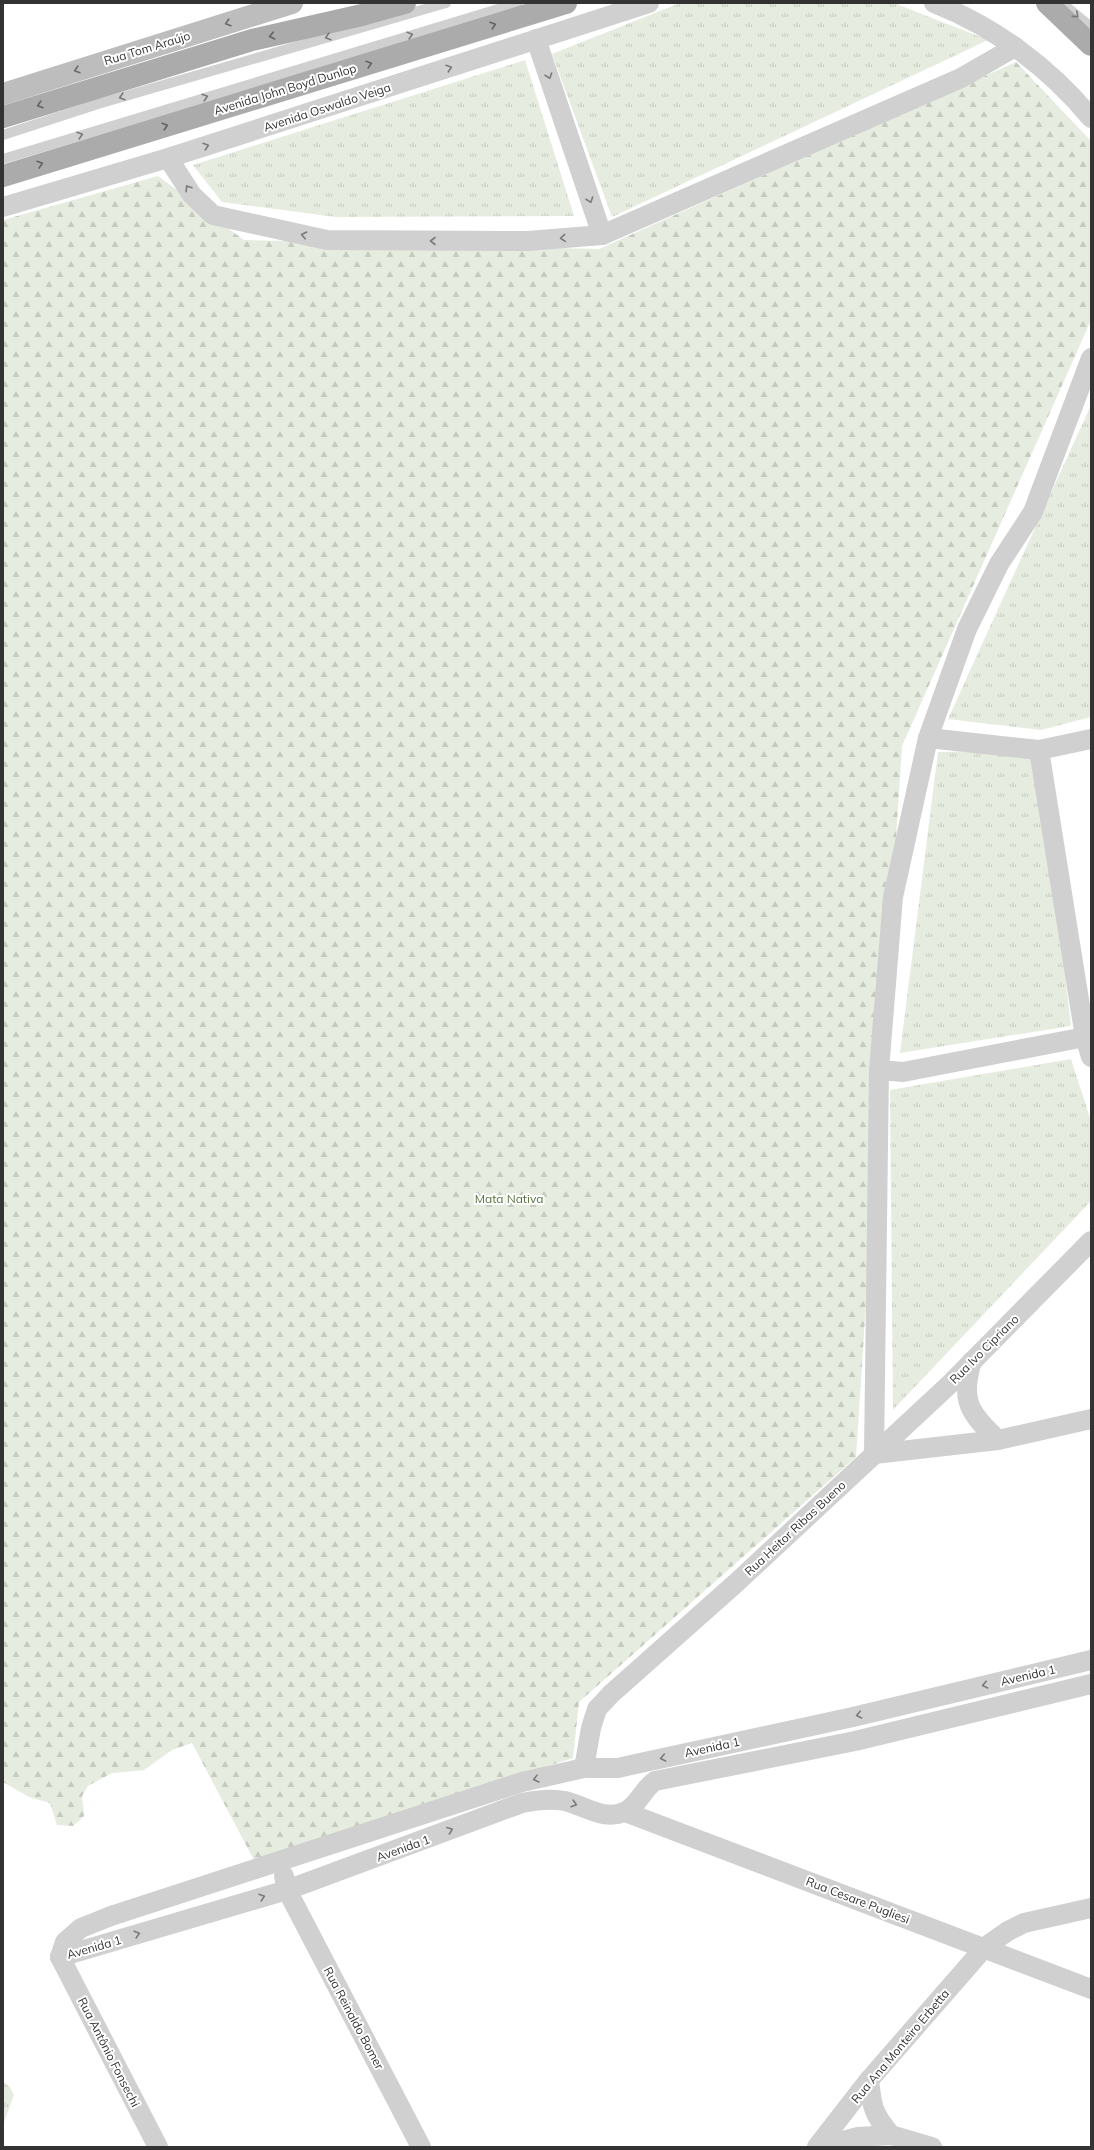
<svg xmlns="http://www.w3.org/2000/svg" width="1094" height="2150" font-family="Mulish,sans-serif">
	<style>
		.grass { fill: url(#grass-tufts) }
		.forest { fill: url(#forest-firs) }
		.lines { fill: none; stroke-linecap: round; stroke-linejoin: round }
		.service { stroke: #d0d0d0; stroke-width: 10 }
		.minor { stroke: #d0d0d0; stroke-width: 20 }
		.secondary { stroke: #bdbdbd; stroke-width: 22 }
		.primary { stroke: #ababab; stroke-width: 22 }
		.oneway { stroke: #7a7a7a }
		.oneway2 { stroke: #6a6a6a }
		.oneway3 { stroke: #636363 }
		.labels { text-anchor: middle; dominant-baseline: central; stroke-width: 4; stroke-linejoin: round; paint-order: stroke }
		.street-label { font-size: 12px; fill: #333; stroke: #fff }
		.park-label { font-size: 12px; fill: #56703f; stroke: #fff }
	</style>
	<defs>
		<pattern id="grass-tufts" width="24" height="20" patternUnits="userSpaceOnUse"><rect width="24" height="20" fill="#e6ecdf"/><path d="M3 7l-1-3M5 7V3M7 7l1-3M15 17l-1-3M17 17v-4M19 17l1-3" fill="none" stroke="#c6cbc0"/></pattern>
		<pattern id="forest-firs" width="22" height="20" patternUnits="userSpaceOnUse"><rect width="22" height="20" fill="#e6ecdf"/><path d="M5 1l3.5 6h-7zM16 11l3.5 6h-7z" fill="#c6cbc0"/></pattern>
	</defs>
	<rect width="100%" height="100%" fill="#fff"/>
	<g class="grass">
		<polygon points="680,3 894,3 988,40 612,217 552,54"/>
		<polygon points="525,60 574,216 336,217 222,202 193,165"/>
		<polygon points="1091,405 1091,717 1041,730 948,719"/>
		<polygon points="1039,750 1071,1026 900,1053 938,752"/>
		<polygon points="1071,1059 1091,1121 1091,1201 893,1410 890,1090"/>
		<polygon points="3,2082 10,2087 14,2095 3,2125"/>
	</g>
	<polygon class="forest" points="1016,62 1091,141 1091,320 902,746 856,1457 579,1702 573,1758 254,1860 192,1743 172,1750 144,1770 112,1773 88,1786 82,1796 84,1816 73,1826 57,1825 50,1803 29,1797 3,1782 3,220 158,176 244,240 599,249"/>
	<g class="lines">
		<g class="service">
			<polyline points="1062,3 1091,27"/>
			<polyline points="3,135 98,104 446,3"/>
			<polyline points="3,159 518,3"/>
		</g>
		<g class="minor">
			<path d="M934 3C995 27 1050 68 1091 118"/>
			<polyline points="536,39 602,235"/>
			<polyline points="168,158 192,195 213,215 327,240 528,241 602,235 961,78 1015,47"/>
			<polyline points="3,207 168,158 649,3"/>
			<polyline points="928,738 1039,750 1091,739"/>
			<polyline points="1039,750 1085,1037 1091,1057"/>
			<polyline points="879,1070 903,1072 1085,1037"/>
			<path d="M972 1361C960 1400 969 1413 998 1440"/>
			<polyline points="874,1454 879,1070 893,897 928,738 967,629 999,564 1033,512 1091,358"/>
			<polyline points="874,1454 998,1440 1091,1419"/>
			<polyline points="584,1768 591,1728 597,1709 611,1694 736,1583 951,1383 1091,1241"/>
			<polyline points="625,1812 1091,1989"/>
			<polyline points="284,1876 287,1890 421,2147"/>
			<path d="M60 1957 287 1890 522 1803C536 1800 550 1798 565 1801 585 1806 605 1822 626 1811 639 1804 643 1789 655 1781L855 1741 1091 1684"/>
			<polyline points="60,1957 65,1942 81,1928 111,1916 522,1782 584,1768 618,1768 631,1765 853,1717 1091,1660"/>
			<polyline points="60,1957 158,2147"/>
			<path d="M869 2080C872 2107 873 2114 891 2135"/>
			<polyline points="817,2147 869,2080 985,1947 1008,1931 1024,1923 1091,1908"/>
			<polyline points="821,2147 858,2137 891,2135 932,2147"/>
		</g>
		<polyline class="secondary" points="3,94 292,3"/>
		<g class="primary">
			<polyline points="1047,3 1091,45"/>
			<polyline points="3,117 252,40 362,15 405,3"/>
			<polyline points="3,176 566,3"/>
		</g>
	</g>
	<defs><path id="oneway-chevron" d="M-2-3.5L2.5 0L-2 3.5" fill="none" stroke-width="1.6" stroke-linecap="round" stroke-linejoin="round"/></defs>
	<g class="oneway">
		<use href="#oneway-chevron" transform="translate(1076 15) rotate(40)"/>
		<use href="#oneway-chevron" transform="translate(410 35) rotate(-17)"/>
		<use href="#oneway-chevron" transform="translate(328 37) rotate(164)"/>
		<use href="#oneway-chevron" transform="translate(449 68) rotate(-18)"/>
		<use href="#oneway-chevron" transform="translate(549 76) rotate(71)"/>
		<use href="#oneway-chevron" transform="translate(122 97) rotate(164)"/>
		<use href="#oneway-chevron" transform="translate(205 97) rotate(-17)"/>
		<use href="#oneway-chevron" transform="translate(80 135) rotate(-17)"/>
		<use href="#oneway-chevron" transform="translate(206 146) rotate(-18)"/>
		<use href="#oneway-chevron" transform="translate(188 188) rotate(-123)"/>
		<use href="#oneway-chevron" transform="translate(590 200) rotate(71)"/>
		<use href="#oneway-chevron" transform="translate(304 235) rotate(-167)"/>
		<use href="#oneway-chevron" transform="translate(563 238) rotate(175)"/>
		<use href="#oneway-chevron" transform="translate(433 241) rotate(-180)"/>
		<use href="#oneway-chevron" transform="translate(985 1685) rotate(167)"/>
		<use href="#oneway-chevron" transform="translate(859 1715) rotate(167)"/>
		<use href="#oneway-chevron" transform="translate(663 1758) rotate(168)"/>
		<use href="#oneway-chevron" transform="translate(536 1779) rotate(166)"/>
		<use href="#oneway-chevron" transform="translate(574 1804) rotate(17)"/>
		<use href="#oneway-chevron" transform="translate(450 1830) rotate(-20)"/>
		<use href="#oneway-chevron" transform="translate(262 1897) rotate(-17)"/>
		<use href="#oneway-chevron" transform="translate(137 1934) rotate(-17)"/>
	</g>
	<g class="oneway2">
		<use href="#oneway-chevron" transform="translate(228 23) rotate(163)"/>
		<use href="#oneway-chevron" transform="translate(77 70) rotate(163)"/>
	</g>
	<g class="oneway3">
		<use href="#oneway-chevron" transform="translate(493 25) rotate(-17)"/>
		<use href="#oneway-chevron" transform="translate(272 36) rotate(167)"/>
		<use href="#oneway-chevron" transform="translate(369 64) rotate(-17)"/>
		<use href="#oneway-chevron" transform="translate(40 105) rotate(163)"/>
		<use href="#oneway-chevron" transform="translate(165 126) rotate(-17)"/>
		<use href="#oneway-chevron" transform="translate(40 164) rotate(-17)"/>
	</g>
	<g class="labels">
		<g class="street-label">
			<text transform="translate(147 48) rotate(-17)">Rua Tom Araújo</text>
			<text transform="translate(285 89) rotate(-17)">Avenida John Boyd Dunlop</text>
			<text transform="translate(327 107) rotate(-18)">Avenida Oswaldo Veiga</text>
			<text transform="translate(984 1349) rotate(-45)">Rua Ivo Cipriano</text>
			<text transform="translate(795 1528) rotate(-43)">Rua Heitor Ribas Bueno</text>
			<text transform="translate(1028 1675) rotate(-13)">Avenida 1</text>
			<text transform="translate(712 1747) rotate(-12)">Avenida 1</text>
			<text transform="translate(403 1848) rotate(-20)">Avenida 1</text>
			<text transform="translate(858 1900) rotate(21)">Rua Cesare Pugliesi</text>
			<text transform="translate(94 1947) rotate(-16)">Avenida 1</text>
			<text transform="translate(354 2018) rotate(62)">Rua Reinaldo Bomer</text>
			<text transform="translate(900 2046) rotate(-50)">Rua Ana Monteiro Erbetta</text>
			<text transform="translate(109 2052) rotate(63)">Rua Antônio Fonsechi</text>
		</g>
		<g class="park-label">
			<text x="509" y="1198">Mata Nativa</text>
		</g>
	</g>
	<rect width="1094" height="2150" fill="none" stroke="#333333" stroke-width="8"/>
</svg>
